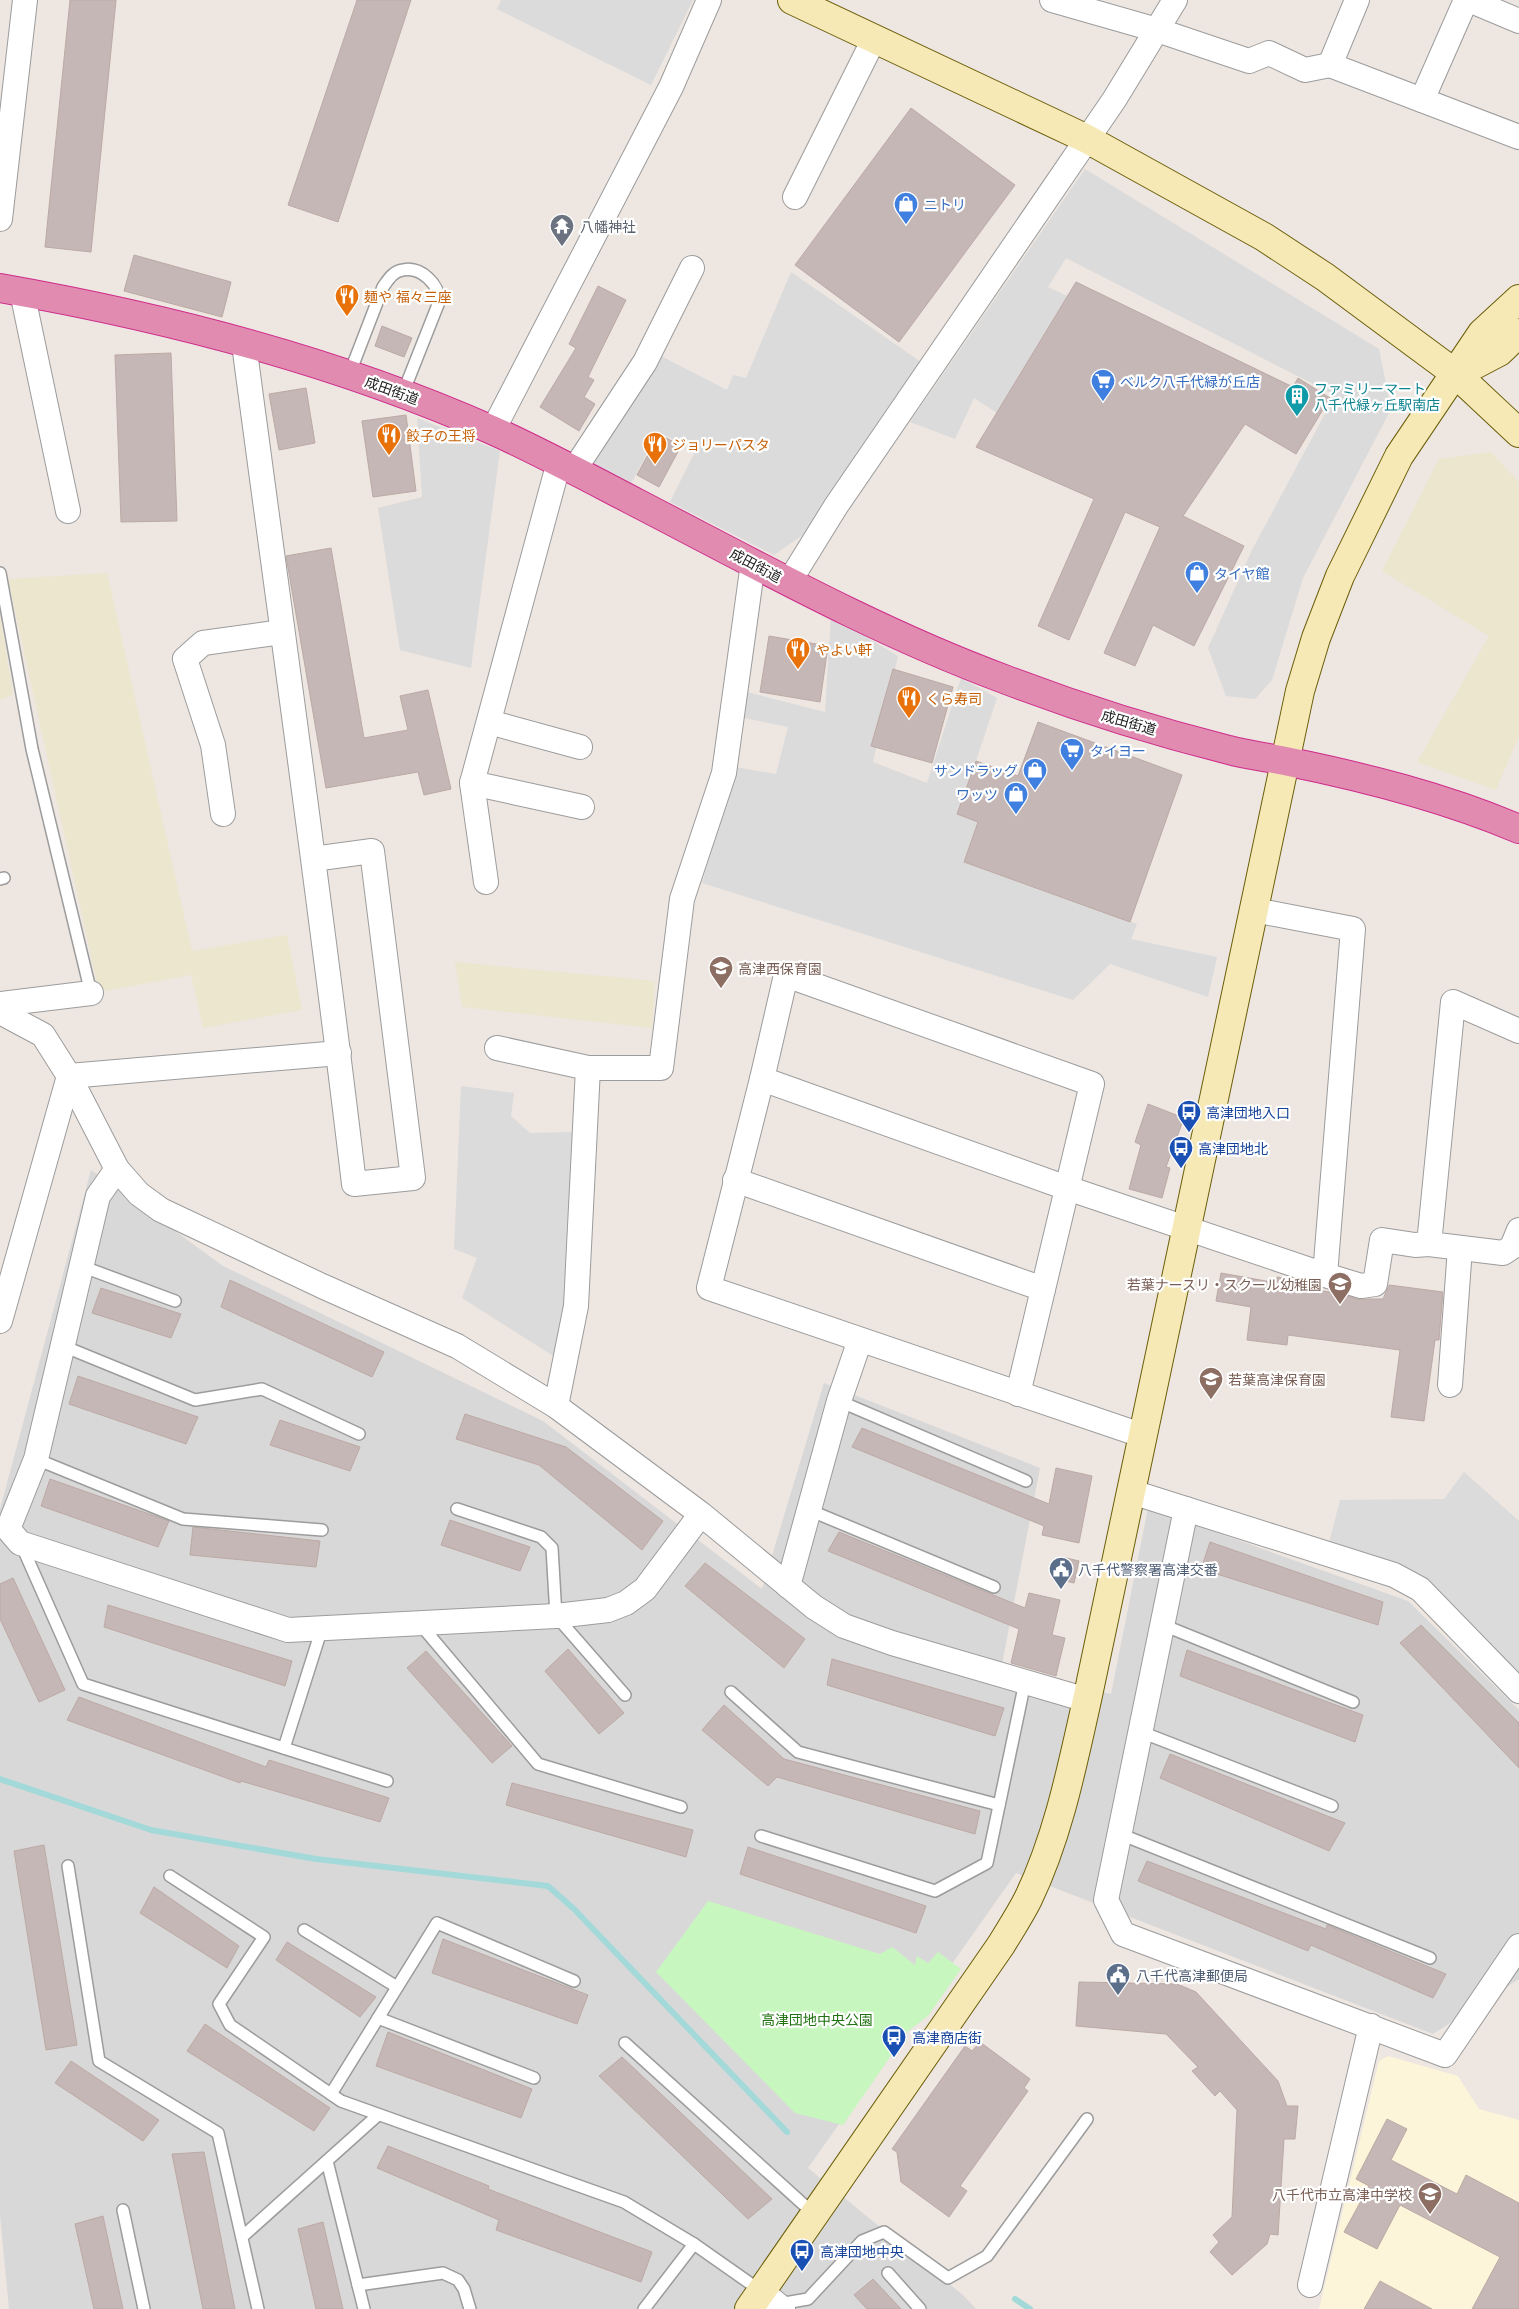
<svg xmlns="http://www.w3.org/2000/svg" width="1519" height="2309" font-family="'Open Sans','Noto Sans JP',sans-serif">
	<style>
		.residential { fill: #d9d8d9 }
		.education { fill: #fdf5da }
		.farmland { fill: #ebe6cd }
		.park { fill: #c8f6bf }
		.parking { fill: #dbdbdb }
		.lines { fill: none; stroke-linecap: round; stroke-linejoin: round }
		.stream { stroke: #a3d9d8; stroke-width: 6 }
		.building { fill: #c4b7b5; stroke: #bda9a4 }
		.lane-casing { stroke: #9c9c9c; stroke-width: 14 }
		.street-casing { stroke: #9c9c9c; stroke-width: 26 }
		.secondary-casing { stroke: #6b5e09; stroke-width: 30 }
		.highway-casing { stroke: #ce2b8a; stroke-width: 30 }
		.lane { stroke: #fff; stroke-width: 11 }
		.street { stroke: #fff; stroke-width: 24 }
		.secondary { stroke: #f6e9b6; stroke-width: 28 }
		.highway { stroke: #e18bb0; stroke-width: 28 }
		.labels { text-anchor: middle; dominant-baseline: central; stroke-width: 4.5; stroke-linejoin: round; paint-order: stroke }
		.shop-label { font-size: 14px; fill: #366cbe; stroke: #fff; text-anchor: start }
		.worship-label { font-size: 14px; fill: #5b616d; stroke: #fff; text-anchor: start }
		.food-label { font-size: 14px; fill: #c56008; stroke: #fff; text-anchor: start }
		.culture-label { font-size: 14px; fill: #0d838f; stroke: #fff; text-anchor: start }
		.street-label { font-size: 14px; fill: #1b1b1b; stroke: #fff }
		.education-label { font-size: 14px; fill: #785e54; stroke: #fff; text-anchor: start }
		.transit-label { font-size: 14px; fill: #164399; stroke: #fff; text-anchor: start }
		.service-label { font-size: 14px; fill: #4e5e75; stroke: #fff; text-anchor: start }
		.park-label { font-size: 14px; fill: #207310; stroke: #fff }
	</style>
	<rect width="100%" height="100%" fill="#ede6e1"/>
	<polygon class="residential" points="91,1170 223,1266 543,1421 762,1589 824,1383 1040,1468 1001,1669 1111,1694 1148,1508 1408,1601 1519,1710 1519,1979 1433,2034 1016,1873 808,2168 964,2296 976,2309 9,2309 0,2215 0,1509"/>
	<polygon class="education" points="1388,2056 1458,2076 1479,2109 1519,2120 1519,2309 1319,2309 1379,2061"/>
	<g class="farmland">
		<polygon points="1491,452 1519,482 1519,736 1496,790 1417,762 1489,636 1382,571 1439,459"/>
		<polygon points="107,573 192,951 287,935 302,1010 203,1028 191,975 99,992 8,579"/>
		<polygon points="0,615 13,695 0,700"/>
		<polygon points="455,962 655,981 652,1028 462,1007"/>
	</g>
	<polygon class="park" points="708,1901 880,1954 892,1947 915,1965 917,1956 928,1963 938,1952 961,1969 928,2016 908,2031 843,2125 795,2113 656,1972"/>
	<g class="parking">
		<polygon points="501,0 693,0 651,85 497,9"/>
		<polygon points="1085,169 1379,349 1391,409 1303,578 1272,680 1255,699 1226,696 1208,648 1252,550 1335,395 1066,258 1048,287 1067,296 997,413 974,398 955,439 910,422"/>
		<polygon points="791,272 921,362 814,527 774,555 670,502 696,450 658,432 631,484 589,465 659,355 727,390 733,375 746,378"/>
		<polygon points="417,418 500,451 471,668 400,650 378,508 422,497"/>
		<polygon points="831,616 898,656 873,762 927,783 961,678 997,698 976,761 978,822 964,862 1137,924 1131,939 1217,957 1208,997 1110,964 1073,1000 702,883 735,767 776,774 788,727 739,717 739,690 825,712"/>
		<polygon points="461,1086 514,1093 511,1116 530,1133 573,1132 568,1306 555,1357 462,1298 477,1258 454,1249"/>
		<polygon points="1464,1472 1519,1521 1519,1673 1417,1573 1328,1547 1340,1500 1444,1499"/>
	</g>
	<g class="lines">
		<g class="stream">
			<polyline points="0,1779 151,1830 316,1859 548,1886 574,1909 787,2132"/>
			<polyline points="1015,2299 1030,2309"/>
		</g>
	</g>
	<g class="building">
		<polygon points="70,0 116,0 91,252 45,247"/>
		<polygon points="357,0 411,0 338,222 288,205"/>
		<polygon points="911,108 1015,185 899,342 795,265"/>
		<polygon points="134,255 231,282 222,317 124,291"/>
		<polygon points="1076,282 1293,387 1298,378 1330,398 1296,454 1245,424 1183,516 1244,546 1194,646 1153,625 1135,666 1104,653 1160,527 1125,512 1069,640 1038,626 1094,499 976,447"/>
		<polygon points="598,286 626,300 588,377 594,380 584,397 595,404 579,431 540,407 576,348 569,344"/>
		<polygon points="382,326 412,338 404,357 375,346"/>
		<polygon points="171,353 177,521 121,522 115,355"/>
		<polygon points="306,388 315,443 279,450 269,394"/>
		<polygon points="406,415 416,491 373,497 362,421"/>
		<polygon points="659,434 681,446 659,487 637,475"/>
		<polygon points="331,548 364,738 408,730 400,696 428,690 451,789 424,795 418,772 326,788 286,556"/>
		<polygon points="769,636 828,646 820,702 760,692"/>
		<polygon points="893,669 953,687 932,763 871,746"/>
		<polygon points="1038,722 1182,775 1130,922 964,862 978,822 957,814 976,761 1018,776"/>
		<polygon points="1148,1104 1184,1118 1166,1167 1170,1168 1162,1198 1129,1189 1141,1145 1135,1142"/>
		<polygon points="1221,1273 1277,1283 1277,1277 1295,1280 1308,1284 1308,1289 1338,1293 1357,1299 1383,1299 1389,1285 1443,1292 1439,1340 1435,1340 1424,1421 1391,1417 1400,1350 1288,1335 1287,1345 1247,1340 1251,1307 1216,1301"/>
		<polygon points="230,1280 384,1352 372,1377 221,1307"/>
		<polygon points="101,1288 181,1314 171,1338 92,1313"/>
		<polygon points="78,1376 198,1417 186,1444 69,1404"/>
		<polygon points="465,1414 566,1447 663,1521 642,1550 539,1465 456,1439"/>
		<polygon points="280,1420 360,1447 350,1471 270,1445"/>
		<polygon points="862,1428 1049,1504 1056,1468 1092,1476 1079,1543 1042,1535 1044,1526 852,1447"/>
		<polygon points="50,1479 169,1521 158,1547 41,1506"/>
		<polygon points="450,1520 530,1547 520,1571 441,1545"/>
		<polygon points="193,1527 320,1541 316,1567 190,1555"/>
		<polygon points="839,1532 1025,1608 1029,1593 1060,1600 1052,1635 1065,1638 1056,1676 1011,1663 1019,1629 828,1551"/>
		<polygon points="1210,1542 1383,1602 1378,1625 1201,1569"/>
		<polygon points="1062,1557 1079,1561 1074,1583 1057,1579"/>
		<polygon points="705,1563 805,1639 784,1668 685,1586"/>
		<polygon points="13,1578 65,1690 39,1702 0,1619 0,1584"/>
		<polygon points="108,1605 292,1661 285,1686 104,1627"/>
		<polygon points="1421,1625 1519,1723 1519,1768 1400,1643"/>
		<polygon points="568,1649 624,1713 599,1734 545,1671"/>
		<polygon points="1187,1650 1363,1715 1355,1742 1180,1676"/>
		<polygon points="426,1651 512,1746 492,1763 407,1668"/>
		<polygon points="832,1659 1004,1708 995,1736 827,1685"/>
		<polygon points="79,1697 266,1767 269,1760 389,1798 380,1822 241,1781 240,1783 67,1720"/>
		<polygon points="724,1705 784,1759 980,1811 975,1834 777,1777 768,1786 702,1730"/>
		<polygon points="1170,1754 1345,1823 1329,1851 1160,1778"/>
		<polygon points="512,1783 693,1830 686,1857 506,1805"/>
		<polygon points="44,1845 77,2045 46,2050 14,1851"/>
		<polygon points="748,1847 926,1906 916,1933 740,1874"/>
		<polygon points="1147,1861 1326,1929 1327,1925 1446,1974 1433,1998 1311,1945 1308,1951 1138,1881"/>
		<polygon points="154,1887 239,1946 227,1968 140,1913"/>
		<polygon points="443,1939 588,1995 577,2024 432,1973"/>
		<polygon points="287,1942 376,1997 360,2017 276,1960"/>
		<polygon points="1079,1982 1177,1984 1196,1992 1278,2081 1287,2106 1298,2106 1295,2139 1284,2139 1278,2235 1270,2234 1267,2244 1232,2275 1210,2252 1219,2242 1213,2235 1232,2217 1237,2110 1220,2091 1215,2096 1192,2071 1198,2067 1166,2034 1076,2026"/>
		<polygon points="205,2024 330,2108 314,2131 187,2051"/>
		<polygon points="388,2032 532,2089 521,2118 376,2066"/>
		<polygon points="980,2042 1030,2079 1024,2088 1028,2091 960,2186 967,2191 949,2217 901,2182 897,2152 892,2149 965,2046 972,2051"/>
		<polygon points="622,2057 772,2199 748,2219 599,2076"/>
		<polygon points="71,2061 159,2120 143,2141 55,2083"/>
		<polygon points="1387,2119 1407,2129 1391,2160 1457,2194 1466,2175 1519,2203 1519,2309 1472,2309 1500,2257 1400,2205 1377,2249 1344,2232 1369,2186 1356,2179"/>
		<polygon points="388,2146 489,2186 488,2189 652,2252 641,2282 496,2230 499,2220 377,2168"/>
		<polygon points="204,2152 235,2309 203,2309 172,2154"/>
		<polygon points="103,2216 123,2309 94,2309 75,2224"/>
		<polygon points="323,2222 343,2309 316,2309 298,2229"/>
		<polygon points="873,2279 901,2309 867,2309 854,2295"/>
		<polygon points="1380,2281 1432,2309 1364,2309"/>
	</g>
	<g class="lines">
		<defs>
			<g id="lane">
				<path d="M349 375 383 287C388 280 393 271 403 270 421 266 440 285 439 302L403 393"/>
				<polyline points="0,573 32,749 91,993"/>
				<polyline points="0,879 4,878"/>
				<polyline points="81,1266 175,1301"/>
				<polyline points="63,1346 195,1400 262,1389 359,1434"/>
				<polyline points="839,1401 1026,1481"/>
				<polyline points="36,1459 183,1519 322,1530"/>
				<polyline points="457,1509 541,1537 552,1548 556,1616 625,1695"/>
				<polyline points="809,1510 994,1587"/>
				<polyline points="21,1544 83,1684 387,1781"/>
				<polyline points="420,1624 538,1764 681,1807"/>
				<polyline points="1163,1625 1353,1702"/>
				<polyline points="731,1692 798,1752 999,1805"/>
				<polyline points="1141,1732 1332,1806"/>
				<polyline points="284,1748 322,1628"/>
				<polyline points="1120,1834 1430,1958"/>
				<polyline points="761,1836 935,1891 987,1863 1025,1682"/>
				<polyline points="68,1866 99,2061 218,2133 258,2309"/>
				<polyline points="170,1876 264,1937 219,2004 230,2025 341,2101 624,2202 694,2244 761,2291"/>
				<polyline points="304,1930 397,1987"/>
				<polyline points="378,2018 534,2078"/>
				<polyline points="625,2043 814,2214"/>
				<polyline points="331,2094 437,1923 574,1981"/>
				<polyline points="327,2161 364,2309"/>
				<polyline points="123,2210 144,2309"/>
				<polyline points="242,2237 378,2115"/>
				<polyline points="888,2273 920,2309"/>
				<polyline points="358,2285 443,2273 458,2280 464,2289 470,2309"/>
				<polyline points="779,2304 808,2299 862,2241 884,2232 948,2278 987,2256 1087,2119"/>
				<polyline points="644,2309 694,2244"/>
			</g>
			<g id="street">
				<polyline points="1052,0 1157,30 1249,61 1269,53 1305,70 1330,65"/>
				<polyline points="1357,0 1330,65 1519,137"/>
				<polyline points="1469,0 1519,21"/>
				<polyline points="1422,100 1466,0"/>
				<polyline points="795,197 874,39"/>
				<polyline points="0,219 25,0"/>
				<polyline points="22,292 68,511"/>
				<path d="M244 344C281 624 321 903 354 1184L413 1178 372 851 313 859"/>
				<polyline points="493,430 671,87 709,0"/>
				<polyline points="559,462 472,783 582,807"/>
				<polyline points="574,470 645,362 692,268"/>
				<polyline points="789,582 836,506 1114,100 1175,0"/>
				<polyline points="489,722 580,747"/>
				<polyline points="472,783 486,882"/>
				<polyline points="223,814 213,745 185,659 203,643 282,632"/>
				<polyline points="0,1004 91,993"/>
				<polyline points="0,1012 43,1035 69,1076 117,1169"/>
				<polyline points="1519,1031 1453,1002 1429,1244 1503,1253 1512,1247 1519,1230"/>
				<polyline points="497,1048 588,1068 576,1306 556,1406"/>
				<polyline points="588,1068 661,1068 682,899 724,773 753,563"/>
				<polyline points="762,1079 786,975 1092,1084 1018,1394"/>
				<polyline points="735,1180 1043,1289"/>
				<polyline points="1325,1275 1361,1286 1375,1284 1382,1240 1415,1245 1429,1244"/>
				<polyline points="0,1321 69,1076 339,1053"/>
				<polyline points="1450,1385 1460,1248"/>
				<polyline points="1144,1436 709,1288 762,1079 1067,1188 1325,1275 1353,929 1254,910"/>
				<polyline points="1132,1492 1394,1575 1420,1589 1519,1691"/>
				<polyline points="1186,1509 1106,1900 1123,1934 1445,2055 1519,1946"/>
				<polyline points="701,1514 645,1589 626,1603 608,1610 556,1616 288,1630 20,1543 8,1529 36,1459 98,1196 117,1169 139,1194 161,1210 322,1286 457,1346 556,1406 701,1514 814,1607 844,1626 892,1643 1087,1700"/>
				<polyline points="788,1586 839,1401 860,1340"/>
				<polyline points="1310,2285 1371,2026"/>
				<polyline points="761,2291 783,2309"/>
			</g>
			<g id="secondary">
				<polyline points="792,0 1087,139 1264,237 1325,277 1456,374 1519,433"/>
				<polyline points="1457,374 1499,352 1519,333"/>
				<path d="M749 2309 1001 1945C1010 1930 1020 1915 1028 1899 1058 1837 1072 1767 1087 1700L1300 691 1316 638 1340 576 1399 456 1482 333 1519 299"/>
			</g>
			<path id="highway" d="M0 288C165 317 339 362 492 430 541 452 589 478 637 503 757 565 877 632 1004 679 1077 707 1153 731 1229 750 1247 755 1266 757 1285 761 1364 777 1444 797 1519 829"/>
		</defs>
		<use href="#lane" class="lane-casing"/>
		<use href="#street" class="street-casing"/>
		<use href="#secondary" class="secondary-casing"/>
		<use href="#highway" class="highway-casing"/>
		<use href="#lane" class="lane"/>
		<use href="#street" class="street"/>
		<use href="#secondary" class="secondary"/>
		<use href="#highway" class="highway"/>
	</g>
	<defs>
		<symbol id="shop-pin" viewBox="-11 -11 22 30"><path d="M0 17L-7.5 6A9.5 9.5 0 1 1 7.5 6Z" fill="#3f7fe0" stroke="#fff"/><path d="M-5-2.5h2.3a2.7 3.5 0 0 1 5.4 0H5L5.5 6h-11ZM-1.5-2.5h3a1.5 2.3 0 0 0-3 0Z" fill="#fff"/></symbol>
		<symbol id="temple-pin" viewBox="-11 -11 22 30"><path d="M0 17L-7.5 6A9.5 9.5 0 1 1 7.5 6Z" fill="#6b7280" stroke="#fff"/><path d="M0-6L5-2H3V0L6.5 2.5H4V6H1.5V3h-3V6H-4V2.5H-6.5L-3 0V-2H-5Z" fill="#fff"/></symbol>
		<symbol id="restaurant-pin" viewBox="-11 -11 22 30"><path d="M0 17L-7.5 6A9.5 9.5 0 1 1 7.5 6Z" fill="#e8710a" stroke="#fff"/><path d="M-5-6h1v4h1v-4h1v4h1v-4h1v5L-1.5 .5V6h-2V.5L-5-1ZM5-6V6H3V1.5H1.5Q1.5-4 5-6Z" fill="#fff"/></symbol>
		<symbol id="supermarket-pin" viewBox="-11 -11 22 30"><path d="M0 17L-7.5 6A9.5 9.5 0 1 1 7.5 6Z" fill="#3f7fe0" stroke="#fff"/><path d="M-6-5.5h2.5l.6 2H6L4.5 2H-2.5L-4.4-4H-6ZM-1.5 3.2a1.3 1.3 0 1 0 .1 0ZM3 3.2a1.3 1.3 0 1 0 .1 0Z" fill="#fff"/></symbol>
		<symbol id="building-pin" viewBox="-11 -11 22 30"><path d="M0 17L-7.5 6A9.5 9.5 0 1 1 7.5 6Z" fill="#0f9aa8" stroke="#fff"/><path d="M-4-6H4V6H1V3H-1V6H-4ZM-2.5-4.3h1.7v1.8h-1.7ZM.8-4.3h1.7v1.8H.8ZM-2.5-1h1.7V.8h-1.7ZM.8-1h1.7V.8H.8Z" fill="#fff"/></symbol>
		<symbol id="school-pin" viewBox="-11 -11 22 30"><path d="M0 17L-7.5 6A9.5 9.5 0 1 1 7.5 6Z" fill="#8d6e63" stroke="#fff"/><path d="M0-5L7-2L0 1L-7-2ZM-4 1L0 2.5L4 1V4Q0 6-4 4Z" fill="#fff"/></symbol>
		<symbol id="bus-pin" viewBox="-11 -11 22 30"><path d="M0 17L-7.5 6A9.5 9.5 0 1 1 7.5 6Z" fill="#1a4fb4" stroke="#fff"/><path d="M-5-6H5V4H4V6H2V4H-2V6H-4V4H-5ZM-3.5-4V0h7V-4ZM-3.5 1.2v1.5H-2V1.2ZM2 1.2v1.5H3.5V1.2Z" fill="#fff"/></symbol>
		<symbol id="civic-pin" viewBox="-11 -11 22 30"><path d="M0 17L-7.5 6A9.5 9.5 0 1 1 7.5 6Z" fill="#5c6f8a" stroke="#fff"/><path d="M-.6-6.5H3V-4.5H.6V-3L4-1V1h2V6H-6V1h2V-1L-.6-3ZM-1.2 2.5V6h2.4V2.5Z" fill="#fff"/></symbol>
	</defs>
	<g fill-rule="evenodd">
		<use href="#shop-pin" x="892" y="190" width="28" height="38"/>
		<use href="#temple-pin" x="548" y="212" width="28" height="38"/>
		<use href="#restaurant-pin" x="333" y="282" width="28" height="38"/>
		<use href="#supermarket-pin" x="1089" y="367" width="28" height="38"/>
		<use href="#building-pin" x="1283" y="382" width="28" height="38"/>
		<use href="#restaurant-pin" x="375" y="421" width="28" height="38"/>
		<use href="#restaurant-pin" x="641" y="430" width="28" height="38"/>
		<use href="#shop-pin" x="1183" y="559" width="28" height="38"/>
		<use href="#restaurant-pin" x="784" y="635" width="28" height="38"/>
		<use href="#restaurant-pin" x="895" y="684" width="28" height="38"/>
		<use href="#supermarket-pin" x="1058" y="736" width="28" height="38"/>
		<use href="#shop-pin" x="1021" y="756" width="28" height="38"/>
		<use href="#shop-pin" x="1002" y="780" width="28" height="38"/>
		<use href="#school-pin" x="707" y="954" width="28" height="38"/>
		<use href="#bus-pin" x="1175" y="1098" width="28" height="38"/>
		<use href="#bus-pin" x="1167" y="1134" width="28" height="38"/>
		<use href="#school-pin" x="1326" y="1270" width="28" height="38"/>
		<use href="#school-pin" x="1197" y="1365" width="28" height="38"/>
		<use href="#civic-pin" x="1047" y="1555" width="28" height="38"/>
		<use href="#civic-pin" x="1104" y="1961" width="28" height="38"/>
		<use href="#bus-pin" x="880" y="2023" width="28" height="38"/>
		<use href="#school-pin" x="1416" y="2180" width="28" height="38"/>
		<use href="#bus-pin" x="788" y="2237" width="28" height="38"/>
	</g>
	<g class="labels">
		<g class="shop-label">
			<text x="924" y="204">ニトリ</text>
			<text x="1120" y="381">ベルク八千代緑が丘店</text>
			<text x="1214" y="573">タイヤ館</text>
			<text x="1090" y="750">タイヨー</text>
			<text x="1018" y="770" text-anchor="end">サンドラッグ</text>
			<text x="998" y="794" text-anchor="end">ワッツ</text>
		</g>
		<g class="worship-label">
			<text x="580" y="226">八幡神社</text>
		</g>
		<g class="food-label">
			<text x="364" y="296">麺や 福々三座</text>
			<text x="406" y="435">餃子の王将</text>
			<text x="672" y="444">ジョリーパスタ</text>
			<text x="816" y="649">やよい軒</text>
			<text x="926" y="698">くら寿司</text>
		</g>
		<g class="culture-label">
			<text x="1314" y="388">ファミリーマート<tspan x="1314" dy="16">八千代緑ヶ丘駅南店</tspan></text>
		</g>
		<g class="street-label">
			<text transform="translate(392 390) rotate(20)">成田街道</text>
			<text transform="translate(756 565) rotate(28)">成田街道</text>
			<text transform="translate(1129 722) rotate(16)">成田街道</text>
		</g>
		<g class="education-label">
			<text x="738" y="968">高津西保育園</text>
			<text x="1322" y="1284" text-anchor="end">若葉ナースリ・スクール幼稚園</text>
			<text x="1228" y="1379">若葉高津保育園</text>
			<text x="1412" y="2194" text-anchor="end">八千代市立高津中学校</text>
		</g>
		<g class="transit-label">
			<text x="1206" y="1112">高津団地入口</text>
			<text x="1198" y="1148">高津団地北</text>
			<text x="912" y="2037">高津商店街</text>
			<text x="820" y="2251">高津団地中央</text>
		</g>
		<g class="service-label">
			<text x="1078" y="1569">八千代警察署高津交番</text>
			<text x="1136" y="1975">八千代高津郵便局</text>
		</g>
		<g class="park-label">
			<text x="817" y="2019">高津団地中央公園</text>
		</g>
	</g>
</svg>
